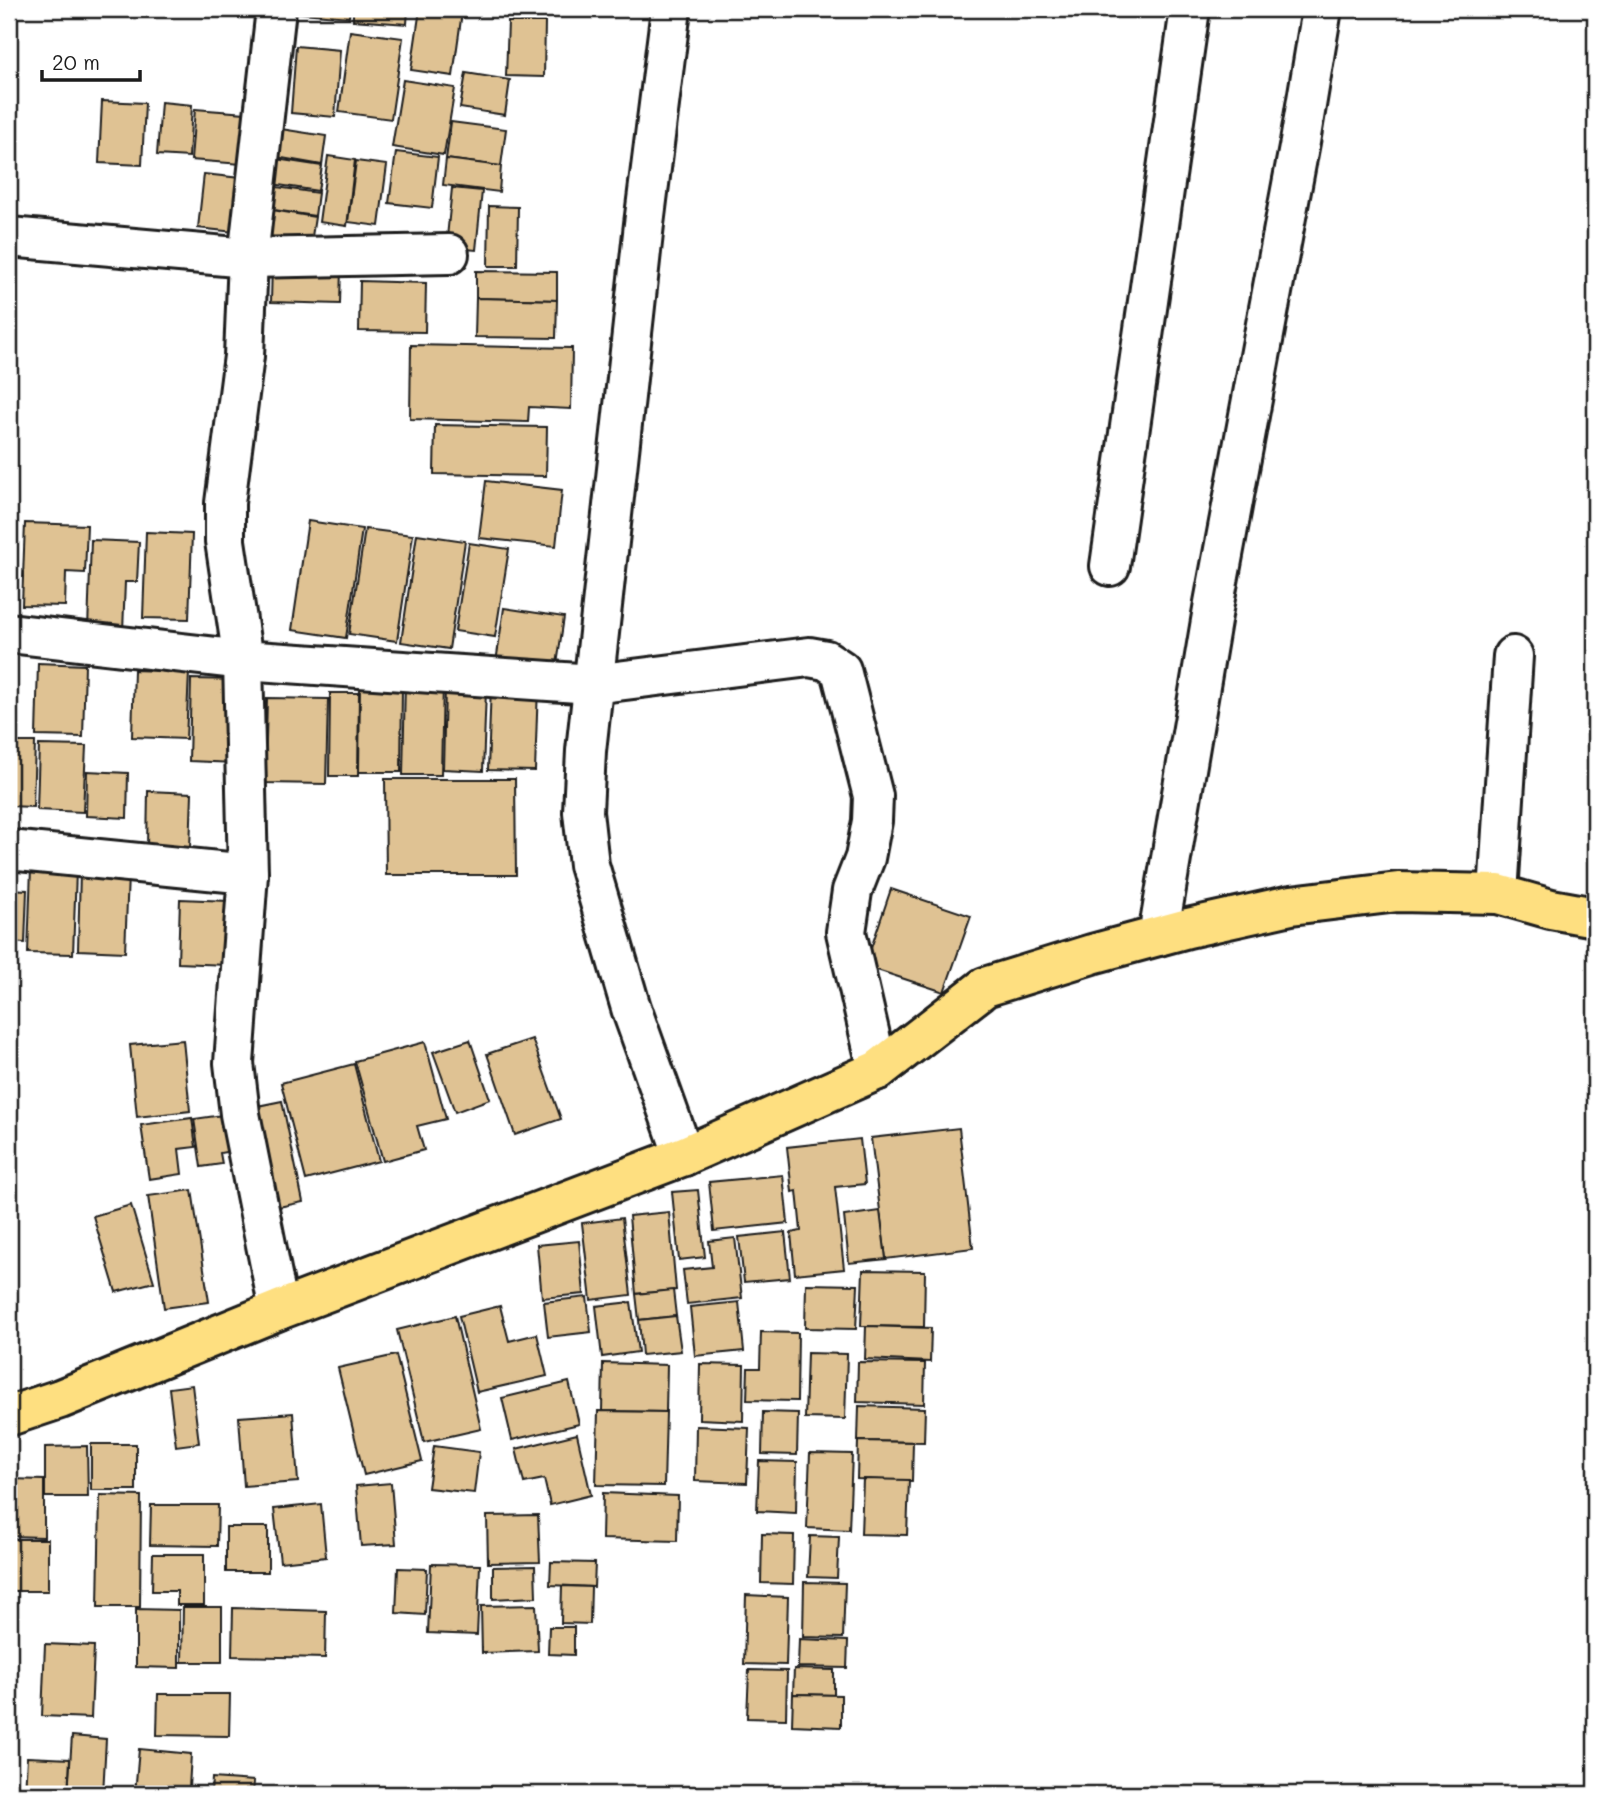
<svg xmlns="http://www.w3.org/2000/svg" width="1604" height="1803" font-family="Mali,sans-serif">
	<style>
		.building { fill: #dfc293; stroke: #1c1c1c; stroke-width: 2 }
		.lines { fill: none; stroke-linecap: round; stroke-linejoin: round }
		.minor-casing { stroke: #1c1c1c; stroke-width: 44 }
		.major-casing { stroke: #1c1c1c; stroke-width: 44 }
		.minor { stroke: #fff; stroke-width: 38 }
		.major { stroke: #fedf80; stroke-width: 38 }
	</style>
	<rect width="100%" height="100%" fill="#fff"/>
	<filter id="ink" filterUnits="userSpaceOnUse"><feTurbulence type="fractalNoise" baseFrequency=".0143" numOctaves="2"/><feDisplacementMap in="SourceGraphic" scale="14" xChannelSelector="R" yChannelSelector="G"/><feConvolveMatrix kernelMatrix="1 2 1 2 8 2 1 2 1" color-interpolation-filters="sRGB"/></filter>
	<g filter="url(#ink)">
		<g class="building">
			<polygon points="278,9 350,9 349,17 278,11"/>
			<polygon points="353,9 408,9 407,24 353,20"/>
			<polygon points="420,9 441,9 462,12 453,76 411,70"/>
			<polygon points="478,9 520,9 520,16 478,15"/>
			<polygon points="508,22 545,22 544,77 506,76"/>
			<polygon points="350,31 403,38 391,119 339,112"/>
			<polygon points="296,46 340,50 335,117 291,113"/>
			<polygon points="466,73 510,80 505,115 460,108"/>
			<polygon points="403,80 455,88 444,155 392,147"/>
			<polygon points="102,101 145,103 142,165 99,163"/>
			<polygon points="161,102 192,105 189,157 157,155"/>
			<polygon points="195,109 258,114 254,165 191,160"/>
			<polygon points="451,122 506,129 501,166 446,159"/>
			<polygon points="281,129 326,136 322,165 276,157"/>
			<polygon points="396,152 438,157 432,208 389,203"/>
			<polygon points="328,156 355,160 347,226 319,222"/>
			<polygon points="276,159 322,166 318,191 272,184"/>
			<polygon points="446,159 501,166 499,192 443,185"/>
			<polygon points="356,161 387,165 379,226 348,222"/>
			<polygon points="204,174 249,179 244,233 198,228"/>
			<polygon points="270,186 318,193 315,216 267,209"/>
			<polygon points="452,188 482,191 476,250 446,247"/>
			<polygon points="489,206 518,207 517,266 488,266"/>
			<polygon points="266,209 315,217 311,243 262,235"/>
			<polygon points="272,265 341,267 340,304 271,302"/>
			<polygon points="476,271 557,272 557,300 476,298"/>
			<polygon points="360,281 426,283 425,332 359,331"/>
			<polygon points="476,298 557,300 556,338 475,337"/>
			<polygon points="411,345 572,348 571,409 529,407 528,422 410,419"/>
			<polygon points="435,425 547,427 546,476 434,474"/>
			<polygon points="486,481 562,490 556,546 479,538"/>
			<polygon points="308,521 362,529 346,638 292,630"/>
			<polygon points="25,523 87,525 85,573 66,572 65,606 22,605"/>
			<polygon points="365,529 413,535 397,641 349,634"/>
			<polygon points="146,532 192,534 189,619 143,618"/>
			<polygon points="417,534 465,541 449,649 401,642"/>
			<polygon points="91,540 139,542 137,582 125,582 123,631 88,630"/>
			<polygon points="469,543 509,549 495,637 455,631"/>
			<polygon points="504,608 564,617 555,678 495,669"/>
			<polygon points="38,663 85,665 83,737 36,736"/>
			<polygon points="134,670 189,672 186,739 132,737"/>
			<polygon points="191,679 238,680 235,763 189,761"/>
			<polygon points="405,681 443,682 441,775 403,775"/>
			<polygon points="491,684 538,686 535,771 488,770"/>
			<polygon points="360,686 402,687 401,772 359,772"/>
			<polygon points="445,688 486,690 483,771 443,769"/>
			<polygon points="330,693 359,693 358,776 329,776"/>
			<polygon points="267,698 328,699 326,784 265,783"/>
			<polygon points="9,742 35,742 33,807 9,806"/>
			<polygon points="39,745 86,746 83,812 37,810"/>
			<polygon points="87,771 128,773 127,818 86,816"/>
			<polygon points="385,779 515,779 516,875 386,875"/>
			<polygon points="148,791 192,793 190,849 147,848"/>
			<polygon points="31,868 76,870 73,954 28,953"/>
			<polygon points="80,872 128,874 125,952 78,950"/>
			<polygon points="9,889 27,890 25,943 9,942"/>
			<polygon points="891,889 971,916 944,992 865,966"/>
			<polygon points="180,899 229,901 227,965 178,963"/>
			<polygon points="532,1039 561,1119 515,1135 487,1054"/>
			<polygon points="183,1040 190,1111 137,1117 130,1045"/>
			<polygon points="470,1040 490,1099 455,1112 433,1052"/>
			<polygon points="425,1042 446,1119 417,1126 424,1150 383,1161 355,1061"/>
			<polygon points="354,1064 379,1161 306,1180 281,1083"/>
			<polygon points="282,1101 303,1202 264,1210 243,1109"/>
			<polygon points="237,1113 242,1149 220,1153 222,1164 201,1167 194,1119"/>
			<polygon points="192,1118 196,1147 179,1149 182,1174 149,1179 141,1125"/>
			<polygon points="959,1128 973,1248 886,1259 871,1138"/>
			<polygon points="860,1139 865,1184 835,1187 844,1269 795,1274 791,1233 801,1231 797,1191 792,1192 787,1147"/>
			<polygon points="783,1175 788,1223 714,1231 709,1182"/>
			<polygon points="192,1190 209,1302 164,1308 148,1196"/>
			<polygon points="698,1190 705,1257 679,1260 672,1192"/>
			<polygon points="131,1205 154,1282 116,1292 93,1216"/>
			<polygon points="880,1211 886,1259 849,1263 844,1216"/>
			<polygon points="669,1212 676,1290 636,1294 629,1216"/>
			<polygon points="622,1218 631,1295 591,1300 582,1223"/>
			<polygon points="785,1232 790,1278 744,1282 739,1237"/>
			<polygon points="735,1238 742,1298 687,1304 683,1270 712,1267 709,1241"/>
			<polygon points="579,1241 584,1294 542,1298 537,1245"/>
			<polygon points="863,1270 925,1271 924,1327 861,1326"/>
			<polygon points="806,1284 858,1285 856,1329 805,1328"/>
			<polygon points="673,1290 676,1316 639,1320 636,1294"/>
			<polygon points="587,1297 591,1332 548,1337 544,1302"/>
			<polygon points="631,1302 638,1352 602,1357 596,1306"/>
			<polygon points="739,1302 744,1351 695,1356 690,1307"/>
			<polygon points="500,1306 509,1341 537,1334 547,1376 477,1392 459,1316"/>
			<polygon points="455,1316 481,1429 424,1442 397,1330"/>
			<polygon points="676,1316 681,1351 642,1355 639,1320"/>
			<polygon points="866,1326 931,1328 930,1362 865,1359"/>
			<polygon points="761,1332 798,1333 797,1401 747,1400 748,1368 760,1368"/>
			<polygon points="807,1353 847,1354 845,1419 805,1418"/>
			<polygon points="396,1355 422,1461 364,1475 338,1368"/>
			<polygon points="858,1362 925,1363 924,1404 857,1402"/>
			<polygon points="603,1363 667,1365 666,1412 602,1411"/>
			<polygon points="700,1364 744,1365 743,1421 699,1419"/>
			<polygon points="569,1382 579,1424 512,1440 502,1398"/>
			<polygon points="192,1385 199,1443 176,1446 169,1388"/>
			<polygon points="859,1406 925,1408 924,1442 858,1441"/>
			<polygon points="598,1411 666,1412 664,1486 596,1485"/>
			<polygon points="763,1412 798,1413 797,1455 762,1454"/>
			<polygon points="293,1413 298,1482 244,1486 239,1417"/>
			<polygon points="696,1426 749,1428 747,1483 695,1481"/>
			<polygon points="577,1434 591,1495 550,1505 544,1479 524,1483 516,1449"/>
			<polygon points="858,1441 913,1442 912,1481 857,1479"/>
			<rect x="91" y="1444" width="45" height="46"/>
			<polygon points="87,1446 88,1497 45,1497 45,1447"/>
			<polygon points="434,1446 479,1452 474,1493 428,1488"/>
			<polygon points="810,1453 852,1454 849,1530 807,1528"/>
			<polygon points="759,1461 797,1462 796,1513 757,1511"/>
			<polygon points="10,1479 44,1480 44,1537 9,1536"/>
			<polygon points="863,1479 909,1480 907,1535 861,1534"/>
			<polygon points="391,1483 396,1544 361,1546 356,1486"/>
			<polygon points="603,1493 678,1496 677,1541 602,1539"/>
			<polygon points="100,1495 141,1496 140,1607 98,1607"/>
			<polygon points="321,1504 326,1557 280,1562 274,1509"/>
			<polygon points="151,1505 218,1505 217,1546 150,1545"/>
			<polygon points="538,1515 540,1562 488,1563 487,1516"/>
			<rect x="226" y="1527" width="42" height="45"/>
			<polygon points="762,1534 794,1535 793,1584 761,1583"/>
			<polygon points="810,1536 839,1537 837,1578 808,1577"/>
			<rect x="9" y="1539" width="39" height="52"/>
			<polygon points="153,1554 204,1554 204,1605 177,1605 177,1591 152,1591"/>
			<polygon points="551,1562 595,1563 594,1587 550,1585"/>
			<polygon points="431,1564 480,1565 477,1635 428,1633"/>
			<polygon points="535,1566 536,1597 493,1599 493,1567"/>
			<polygon points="398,1568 427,1569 425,1615 396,1613"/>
			<polygon points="804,1582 845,1583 843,1638 803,1637"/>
			<polygon points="562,1586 591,1587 590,1624 561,1623"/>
			<polygon points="746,1595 788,1597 786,1665 744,1664"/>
			<polygon points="536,1605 538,1651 482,1653 481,1606"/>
			<polygon points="183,1607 222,1607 222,1662 182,1662"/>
			<polygon points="233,1608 326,1611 325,1658 232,1656"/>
			<polygon points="136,1609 179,1610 179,1668 136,1667"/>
			<polygon points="549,1627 574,1627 574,1655 548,1654"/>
			<polygon points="799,1639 848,1641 847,1668 798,1667"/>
			<polygon points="45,1644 94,1646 91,1718 42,1716"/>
			<polygon points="794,1669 834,1670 834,1695 793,1694"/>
			<polygon points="749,1670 787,1671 786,1719 747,1718"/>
			<polygon points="158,1694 230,1694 229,1736 157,1735"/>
			<polygon points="793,1694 841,1695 841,1727 792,1725"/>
			<polygon points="72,1736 106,1739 103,1794 68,1794"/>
			<polygon points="139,1749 191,1754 189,1788 209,1789 208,1794 135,1794"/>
			<polygon points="27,1757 70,1759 68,1794 25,1794"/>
			<polygon points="212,1778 254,1781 253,1794 211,1794"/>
		</g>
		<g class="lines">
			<defs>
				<g id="minor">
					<polyline points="276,9 248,258 244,356 225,503 225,541 243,660 248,874 234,1063 240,1114 279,1310"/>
					<polyline points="671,9 644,224 586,751 583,812 589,865 631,1008 684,1156"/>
					<polyline points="9,237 248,258 449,254"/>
					<polyline points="1110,566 1190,9"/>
					<polyline points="9,633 243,660 593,684 809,657 826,660 841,670 873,796 872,821 865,858 852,891 846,932 878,1070"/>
					<polyline points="9,850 248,874"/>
					<polyline points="1498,894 1513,656"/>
					<polyline points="1158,936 1214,603 1300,142 1322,9"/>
				</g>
				<polyline id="major" points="9,1416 60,1399 279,1310 684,1156 878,1070 985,987 1092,954 1188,928 1291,905 1398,892 1498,894 1551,909 1595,917"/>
			</defs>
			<use href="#minor" class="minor-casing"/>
			<use href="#major" class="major-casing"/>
			<use href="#minor" class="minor"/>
			<use href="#major" class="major"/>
		</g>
	</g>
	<rect width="1604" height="1803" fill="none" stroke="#fff" stroke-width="35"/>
	<rect x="18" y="18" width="1569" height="1768" fill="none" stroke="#1c1c1c" stroke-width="2.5" filter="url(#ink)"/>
	<path d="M42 70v10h98v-10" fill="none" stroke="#1c1c1c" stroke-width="3.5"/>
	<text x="52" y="70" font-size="21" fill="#1c1c1c" stroke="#ffffff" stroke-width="5" paint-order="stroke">20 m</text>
</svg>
